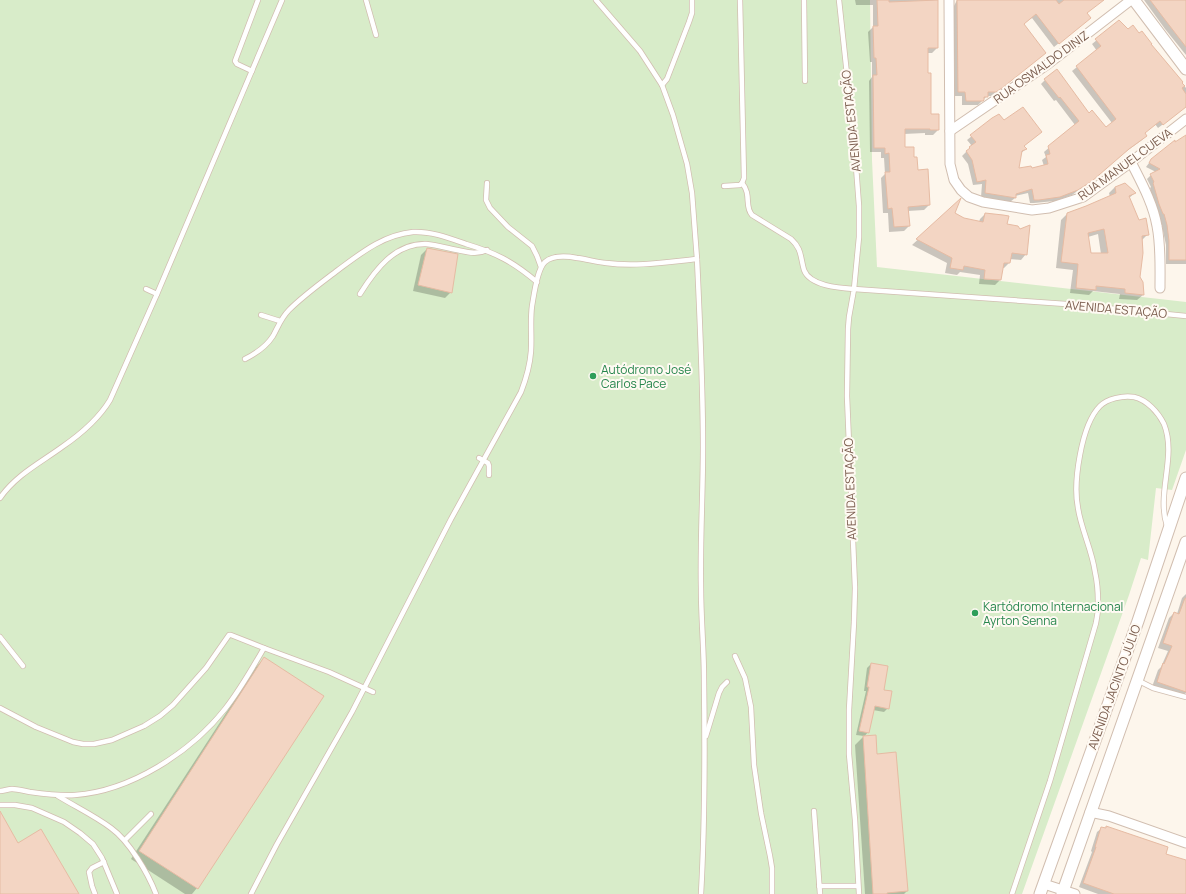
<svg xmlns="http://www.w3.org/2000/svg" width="1186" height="894" font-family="Manrope,sans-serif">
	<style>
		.green { fill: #d8ecc9 }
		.shadow { fill: #0003; fill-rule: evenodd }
		.building { fill: #f3d5c3; stroke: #e6bba3; fill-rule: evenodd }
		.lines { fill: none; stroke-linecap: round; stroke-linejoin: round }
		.service-casing { stroke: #d1beb0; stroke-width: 6 }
		.minor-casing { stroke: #d1beb0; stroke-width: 11 }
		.tertiary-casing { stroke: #d1beb0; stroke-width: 13 }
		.service { stroke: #fff; stroke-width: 4.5 }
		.minor { stroke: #fff; stroke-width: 9 }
		.tertiary { stroke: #fff; stroke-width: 11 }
		.leisure-dot { fill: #2e9e5b; stroke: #fffaf3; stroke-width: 1.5 }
		.labels { text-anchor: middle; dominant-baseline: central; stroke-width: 4; stroke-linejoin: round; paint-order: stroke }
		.street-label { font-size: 12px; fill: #7a5c4d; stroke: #fffaf3 }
		.leisure-label { font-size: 12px; fill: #27864d; stroke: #fffaf3; text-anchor: start }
	</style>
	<rect width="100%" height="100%" fill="#fdf6ec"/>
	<polygon class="green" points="0,0 870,0 872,160 877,267 1186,302 1186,450 1172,490 1156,488 1148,560 1141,558 1129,595 1022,894 0,894"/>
	<g class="shadow">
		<polygon points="855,0 937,0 937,48 932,53 927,53 930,115 938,130 933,135 925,135 925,133 904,134 904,148 913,158 929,205 924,210 908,211 909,226 904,231 889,232 888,213 883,213 881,178 885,174 884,158 881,158 881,152 870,152 869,81 872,77 872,62 870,62 868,32 873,27 873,5 856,5"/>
		<polygon points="957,0 1102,0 1086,14 1085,22 1054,47 1032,18 1023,24 1045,53 996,92 991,96 987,96 978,105 962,105 962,96 955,96 953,8"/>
		<polygon points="1144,0 1186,0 1186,55 1165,29"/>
		<polygon points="1119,22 1127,30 1139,34 1150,44 1186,88 1186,105 1178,113 1158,128 1155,124 1144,133 1146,136 1142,140 1124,153 1086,185 1072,195 1055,201 1034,203 1030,203 1028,193 1015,196 1015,198 1010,202 981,197 982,184 973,185 968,164 962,156 972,146 967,140 993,119 1026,149 1020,154 1018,169 1031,169 1044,166 1042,160 1046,157 1044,152 1075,125 1056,100 1054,101 1041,84 1045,80 1106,128 1112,123 1072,71 1097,51 1092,44"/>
		<polygon points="1186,137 1186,264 1166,264 1166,245 1160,217 1159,217 1155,208 1150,188 1151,187 1147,179 1151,175 1156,172 1146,167 1152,159"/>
		<path d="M1115 187 1135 193 1129 198 1138 221 1148 234 1142 240 1139 278 1143 295 1137 300 1119 299 1120 294 1093 291 1089 295 1070 293 1073 270 1056 268 1061 220 1067 214 1110 197 1109 193ZM1098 234 1101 254H1091L1088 237Z"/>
		<polygon points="959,202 954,214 964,219 979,222 980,219 985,214 1006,225 1026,254 1021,260 1010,259 1009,263 1004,268 1002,268 1000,280 995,285 979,284 980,275 960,272 957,275 945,273 947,263 912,245"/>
		<polygon points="427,249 451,292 445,298 413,291 421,255"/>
		<polygon points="1186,594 1186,693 1182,697 1152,687 1158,670 1161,667 1168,651 1158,648 1169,618 1174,613 1177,614 1182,598"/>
		<polygon points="264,659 197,888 192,894 185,894 131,859 256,667"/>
		<polygon points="871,664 883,691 888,708 884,712 873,710 868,732 864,737 876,755 907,891 904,894 865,894 855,745 864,736 856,735 866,691 864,691 867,668"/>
		<polygon points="1102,828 1164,855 1186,868 1186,894 1098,894 1079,887 1092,852 1091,851 1097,832"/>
	</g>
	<g class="building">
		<polygon points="877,0 889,0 889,2 938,0 938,48 928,48 928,73 931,73 931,114 939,114 939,130 930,130 930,129 905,129 905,147 914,147 914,157 917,157 918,170 928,169 930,205 908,207 910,226 894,227 892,208 888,209 885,172 890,172 889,153 885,154 885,148 874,148 873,75 877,75 876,58 874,58 873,26 878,26"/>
		<polygon points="957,0 1056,0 1059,4 1064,0 1104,0 1087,13 1091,18 1059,44 1036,14 1024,24 1046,53 1002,88 996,92 988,92 988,97 984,97 984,100 983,101 966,101 965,92 958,92"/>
		<polygon points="1150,0 1186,0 1186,47 1169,25"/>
		<polygon points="1119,20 1128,29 1133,25 1139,33 1142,31 1152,44 1151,44 1183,82 1182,83 1185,86 1182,88 1186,94 1186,107 1163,125 1160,121 1145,133 1147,136 1129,149 1092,181 1078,190 1060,197 1039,200 1034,200 1032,189 1016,194 1016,198 985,193 986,180 977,182 972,160 966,151 970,148 969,147 976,142 970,135 992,118 999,114 1004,120 1023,107 1042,132 1024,146 1027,149 1022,151 1019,168 1031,166 1032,168 1048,164 1046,155 1050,154 1048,146 1079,121 1060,97 1059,98 1044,79 1057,69 1089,113 1092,110 1106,127 1116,119 1076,66 1101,46 1095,39"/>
		<polygon points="1186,135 1186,260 1169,260 1169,241 1167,225 1164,214 1163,214 1159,204 1153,183 1154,182 1150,174 1160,169 1149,163 1151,159 1175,140 1175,142"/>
		<path d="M1125 183 1136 193 1129 196 1139 220 1146 218 1149 235 1142 236 1143 253 1140 277 1143 282 1144 295 1125 293V289L1096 286V290L1076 288 1078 264 1061 262 1067 213 1086 206 1116 193 1115 187ZM1104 229 1108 253H1091L1088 233Z"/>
		<polygon points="961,198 955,213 964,218 983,222 985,213 1003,215 1009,216 1007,224 1018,226 1020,229 1030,225 1027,255 1012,253 1010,263 1004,263 1001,280 984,279 985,270 964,266 963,270 950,268 952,258 916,239"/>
		<polygon points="427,248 458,254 452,293 418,285"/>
		<polygon points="1185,598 1186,598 1186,692 1157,682 1163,663 1164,664 1172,646 1163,643 1174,612 1179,614"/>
		<polygon points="264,657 324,696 198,889 139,851"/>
		<polygon points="871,663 888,666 884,690 892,691 889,709 875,706 869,733 859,731 869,687 867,687"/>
		<polygon points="876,735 877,754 896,752 908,891 887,893 887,894 873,894 863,736"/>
		<polygon points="0,811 18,843 41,829 79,894 0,894"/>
		<polygon points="1106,826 1168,847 1166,854 1186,860 1186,894 1114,894 1083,883 1096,847 1095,847 1101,827 1106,828"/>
	</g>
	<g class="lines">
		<defs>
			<g id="service">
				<polyline points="366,0 376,35"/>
				<polyline points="804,0 805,81"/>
				<polyline points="839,0 854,140 859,206 859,237 854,289 1066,304 1186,316"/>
				<polyline points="252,71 237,64 235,61 258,0"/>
				<polyline points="662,85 667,79 689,22 692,13 692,0"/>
				<polyline points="487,183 486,200 490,208 508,227 532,246 537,256 541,267"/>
				<path d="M742 183C752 195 744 206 752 215L791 239C802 249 800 256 804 270 810 286 839 288 854 289L849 317 848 329 847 396 855 588 854 622 849 710V754L855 820 859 894"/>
				<polyline points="724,186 740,185 742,183 744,178 740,0"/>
				<path d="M697 259C700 322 703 385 703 447 703 494 700 541 701 588 701 619 704 649 704 680 705 751 705 823 701 894"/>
				<polyline points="146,289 157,294"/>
				<path d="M360 294C375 270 395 243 426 244 436 245 447 248 457 250 467 252 477 255 487 250"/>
				<polyline points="261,315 280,321"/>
				<path d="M245 359C257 353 266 347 273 336 278 327 281 318 289 310 304 295 321 283 338 270 361 253 383 235 413 232 431 231 449 238 466 244 496 253 512 261 537 282"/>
				<polyline points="479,458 488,463 489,466 489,475"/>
				<path d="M0 498C16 475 40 463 62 447 81 434 98 420 110 400L157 294 282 0"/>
				<polyline points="0,637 23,666"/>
				<polyline points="735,656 745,678 751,707 754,765 761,813 770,856 772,868 772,894"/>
				<polyline points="1137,680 1153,688 1186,697"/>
				<polyline points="0,708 36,727 73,742 83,744 94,744 112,740 144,726 160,716 173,705 206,668 229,635 231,635 264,648"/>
				<polyline points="706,736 719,693 722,687 727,682"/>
				<path d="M0 791C4 791 8 789 12 789 18 789 24 791 30 792 45 794 60 796 75 795 131 791 191 752 225 709 240 690 252 669 264 648L329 672 373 692"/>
				<path d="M58 796C76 807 95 816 111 828 129 841 148 873 156 894"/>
				<polyline points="0,805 15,805 32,808 64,822 80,833 93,844 102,858 117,894"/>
				<polyline points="814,811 820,894"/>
				<polyline points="125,840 151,814"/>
				<polyline points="819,886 858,886"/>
				<polyline points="95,894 92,886 89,872 92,868 104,862"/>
				<path d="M251 894 277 844 352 712 451 519 521 392C526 379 530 365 531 351 532 336 530 321 532 306 534 295 537 269 545 262 553 255 566 256 577 258 586 259 596 262 606 263 636 267 667 262 697 259L692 193 687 164 673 115 662 85 640 51 596 0"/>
				<path d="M1012 894 1050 781 1096 623C1097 616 1099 609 1098 602 1098 592 1097 581 1095 572 1092 550 1081 529 1078 508 1073 483 1081 425 1100 406 1107 399 1123 395 1134 397 1147 400 1158 412 1164 424 1177 457 1156 493 1167 526"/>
			</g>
			<g id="minor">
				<polyline points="949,0 950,164 954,180 961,190 969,197 983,202 1032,210 1049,208 1083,197 1131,162 1186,119"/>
				<polyline points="950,131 1048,64 1131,0"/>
				<path d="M1131 162C1141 182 1153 203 1157 226 1161 246 1160 268 1160 288"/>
				<polyline points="1090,812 1109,816 1186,843"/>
				<polyline points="1044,884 1075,894"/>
			</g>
			<g id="tertiary">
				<polyline points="1134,0 1186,69"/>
				<polyline points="1040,894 1138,621 1186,478"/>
				<polyline points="1062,894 1186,542"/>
			</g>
		</defs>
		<use href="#service" class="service-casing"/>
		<use href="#minor" class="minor-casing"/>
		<use href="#tertiary" class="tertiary-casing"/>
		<use href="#service" class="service"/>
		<use href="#minor" class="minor"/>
		<use href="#tertiary" class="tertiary"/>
	</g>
	<g class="leisure-dot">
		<circle cx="593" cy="376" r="4"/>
		<circle cx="975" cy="613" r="4"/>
	</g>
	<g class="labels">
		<g class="street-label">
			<text transform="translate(1041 67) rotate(-36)">RUA OSWALDO DINIZ</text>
			<text transform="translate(851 121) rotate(-96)">AVENIDA ESTAÇÃO</text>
			<text transform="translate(1125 164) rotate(-36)">RUA MANUEL CUEVA</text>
			<text transform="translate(1116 309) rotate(5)">AVENIDA ESTAÇÃO</text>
			<text transform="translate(850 489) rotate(-92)">AVENIDA ESTAÇÃO</text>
			<text transform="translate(1114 687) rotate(-70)">AVENIDA JACINTO JÚLIO</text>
		</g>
		<g class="leisure-label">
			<text x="601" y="369">Autódromo José<tspan x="601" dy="14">Carlos Pace</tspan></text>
			<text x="983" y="606">Kartódromo Internacional<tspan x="983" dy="14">Ayrton Senna</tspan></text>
		</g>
	</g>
</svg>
